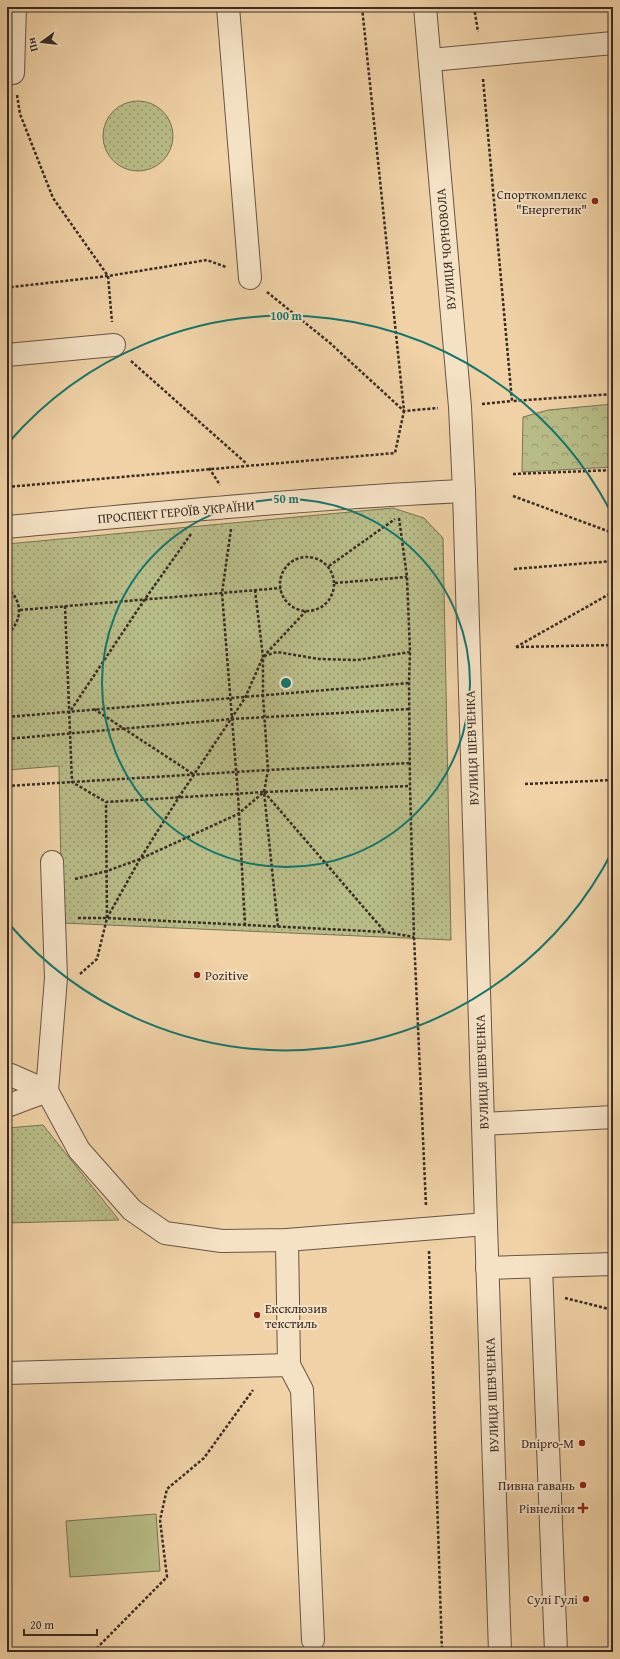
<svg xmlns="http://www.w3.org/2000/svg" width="620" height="1659" font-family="'Gentium Book Plus',serif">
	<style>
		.forest { fill: url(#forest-crowns); stroke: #787456 }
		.park { fill: url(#park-dots); stroke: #787456 }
		.pitch { fill: #b8bc87; stroke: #787456 }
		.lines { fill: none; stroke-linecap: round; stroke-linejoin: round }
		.minor-casing { stroke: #675546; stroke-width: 24 }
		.path { stroke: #392b26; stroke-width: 2.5; stroke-dasharray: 3 2; stroke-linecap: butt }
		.minor { stroke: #f5e2c5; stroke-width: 22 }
		.ring { fill: none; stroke: #0f766e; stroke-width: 2 }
		.poi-dot { fill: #8f2418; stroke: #f5e2c5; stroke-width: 1.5 }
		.labels { text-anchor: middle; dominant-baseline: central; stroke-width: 4; stroke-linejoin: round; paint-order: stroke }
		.poi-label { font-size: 13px; fill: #392b26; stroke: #f5e2c5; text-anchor: end }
		.street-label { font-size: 13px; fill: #392b26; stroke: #f5e2c5 }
		.centre { fill: #0f766e; stroke: #f5e2c5; stroke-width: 2 }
		.ring-label { font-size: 12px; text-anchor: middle; font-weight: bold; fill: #0f766e; stroke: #f5e2c5; stroke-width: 4; stroke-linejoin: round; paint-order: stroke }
	</style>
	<defs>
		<pattern id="forest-crowns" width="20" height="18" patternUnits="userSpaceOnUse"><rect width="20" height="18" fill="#b8bc87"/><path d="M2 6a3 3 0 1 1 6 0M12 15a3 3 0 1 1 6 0" fill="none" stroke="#97996e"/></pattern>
		<pattern id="park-dots" width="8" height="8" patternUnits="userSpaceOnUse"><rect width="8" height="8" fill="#b8bc87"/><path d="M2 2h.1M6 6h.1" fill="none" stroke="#97996e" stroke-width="1.8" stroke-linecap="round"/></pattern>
	</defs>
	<rect width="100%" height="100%" fill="#f0d2a6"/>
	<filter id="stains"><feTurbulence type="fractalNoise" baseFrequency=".005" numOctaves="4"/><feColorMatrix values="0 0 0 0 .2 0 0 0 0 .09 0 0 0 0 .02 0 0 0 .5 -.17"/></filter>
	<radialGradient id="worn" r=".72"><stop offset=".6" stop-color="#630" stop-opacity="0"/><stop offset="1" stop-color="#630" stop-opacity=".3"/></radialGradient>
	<polygon class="forest" points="613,404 613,467 522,472 523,417 548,410"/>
	<g class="park">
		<circle cx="138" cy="136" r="35"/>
		<polygon points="393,508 424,518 443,538 451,940 62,923 59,766 7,770 7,544"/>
		<polygon points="43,1125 119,1220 7,1223 7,1128"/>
	</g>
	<polygon class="pitch" points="156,1514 160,1571 70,1577 66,1521"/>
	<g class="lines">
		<defs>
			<g id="minor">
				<polyline points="228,7 250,278"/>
				<polyline points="425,7 460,407 464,491 486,1224 500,1652"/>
				<polyline points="431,60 613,43"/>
				<polyline points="13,73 15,7"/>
				<polyline points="7,355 114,345"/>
				<path d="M7 527C159 513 311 498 464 491"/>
				<polyline points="7,1075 11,1075 47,1091 56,978 52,862"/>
				<polyline points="7,1106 47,1091 79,1150 132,1210 165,1233 222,1241 287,1240 486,1224"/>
				<polyline points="484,1124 613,1117"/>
				<polyline points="287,1240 289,1365 302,1390 313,1640"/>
				<polyline points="541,1267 556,1652"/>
				<polyline points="487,1268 613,1264"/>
				<polyline points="7,1373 289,1365"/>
			</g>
		</defs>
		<use href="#minor" class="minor-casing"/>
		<g class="path">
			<polyline points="474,7 478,32"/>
			<polyline points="483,79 512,401 613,394"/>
			<polyline points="17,95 20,114 53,198 108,276 112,322"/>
			<polyline points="7,283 12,287 108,276 207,260 226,267"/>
			<polyline points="267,292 330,343 404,411 438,408"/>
			<polyline points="131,361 247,464"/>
			<polyline points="482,404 512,401"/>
			<polyline points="209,468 220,485"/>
			<polyline points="513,474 613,470"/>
			<polyline points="7,487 395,453 404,411 362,7"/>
			<polyline points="513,496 613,533"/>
			<polyline points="399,518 407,577 410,652 409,683 410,786 414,937 426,1206"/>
			<polyline points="231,529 222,593 238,794 245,925"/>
			<circle cx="307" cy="584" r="27"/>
			<polyline points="329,566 395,519"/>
			<polyline points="514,569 613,561"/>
			<polyline points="335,583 407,577"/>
			<path d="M7 588C23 601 23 621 7 634"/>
			<polyline points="255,590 263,657 263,696 268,770 264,792 278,927"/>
			<polyline points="65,606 72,782 106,802 264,792 410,786"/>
			<polyline points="20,610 281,588"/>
			<polyline points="516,647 613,592"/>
			<polyline points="516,647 613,645"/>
			<polyline points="264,656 277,652 319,659 357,660 410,652"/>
			<polyline points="94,709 193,774"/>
			<polyline points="71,710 145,599 191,534"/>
			<polyline points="7,717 409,683"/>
			<polyline points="7,739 232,719 410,709"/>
			<polyline points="525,784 613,780"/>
			<polyline points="7,786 268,770 410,763"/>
			<polyline points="75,879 107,871 140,859 238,814 264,792 385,932"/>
			<polyline points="78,918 107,918 385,932 414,937"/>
			<polyline points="107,918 140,859 179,797 245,698 263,657 306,611"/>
			<polyline points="80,974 97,959 107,918 106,802"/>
			<polyline points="429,1251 442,1652"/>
			<polyline points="565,1298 613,1310"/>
			<polyline points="93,1652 167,1577 160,1520 167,1489 204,1458 253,1390"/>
		</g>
		<use href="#minor" class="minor"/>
	</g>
	<g class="ring">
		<circle cx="286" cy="683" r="184"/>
		<path d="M613 850A367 367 0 0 1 9 924M9 442A367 367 0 0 1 613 516"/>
	</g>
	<g class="poi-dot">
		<circle cx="595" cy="201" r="4"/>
		<circle cx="197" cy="975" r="4"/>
		<circle cx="257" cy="1315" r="4"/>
		<circle cx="582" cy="1443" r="4"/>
		<circle cx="583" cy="1485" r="4"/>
		<path d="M581 1502h4v4h4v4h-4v4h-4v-4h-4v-4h4z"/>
		<circle cx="586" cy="1599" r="4"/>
	</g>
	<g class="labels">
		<g class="poi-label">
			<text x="587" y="194">Спорткомплекс<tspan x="587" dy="15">"Енергетик"</tspan></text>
			<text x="205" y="975" text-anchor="start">Pozitive</text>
			<text x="265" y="1308" text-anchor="start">Ексклюзив<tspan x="265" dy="15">текстиль</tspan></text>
			<text x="574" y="1443">Dnipro-M</text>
			<text x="575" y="1485">Пивна гавань</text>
			<text x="575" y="1508">Рівнеліки</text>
			<text x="578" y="1599">Сулі Гулі</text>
		</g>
		<g class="street-label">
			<text transform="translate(446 249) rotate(-95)">ВУЛИЦЯ ЧОРНОВОЛА</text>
			<text transform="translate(176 512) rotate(-5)">ПРОСПЕКТ ГЕРОЇВ УКРАЇНИ</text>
			<text transform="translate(472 748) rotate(-92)">ВУЛИЦЯ ШЕВЧЕНКА</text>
			<text transform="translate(482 1072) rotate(-92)">ВУЛИЦЯ ШЕВЧЕНКА</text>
			<text transform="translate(492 1395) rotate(-92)">ВУЛИЦЯ ШЕВЧЕНКА</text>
		</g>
	</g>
	<circle cx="286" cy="683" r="6" class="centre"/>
	<g class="ring-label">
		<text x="286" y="320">100 m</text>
		<text x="286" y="503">50 m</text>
	</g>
	<rect width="620" height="1659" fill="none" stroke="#f0d2a6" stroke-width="24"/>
	<rect x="8" y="8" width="604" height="1643" fill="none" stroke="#392b26" stroke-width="2"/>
	<rect x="12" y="12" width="596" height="1635" fill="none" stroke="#392b26"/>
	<g transform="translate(42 42) rotate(255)" stroke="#f5e2c5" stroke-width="3" paint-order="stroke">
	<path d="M0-3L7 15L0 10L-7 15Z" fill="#392b26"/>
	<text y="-6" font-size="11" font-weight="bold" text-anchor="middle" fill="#392b26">Пн</text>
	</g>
	<path d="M24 1629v6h73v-6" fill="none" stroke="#392b26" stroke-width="2"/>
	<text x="30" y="1629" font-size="12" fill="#392b26" stroke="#f5e2c5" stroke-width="3" paint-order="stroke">20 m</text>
	<rect width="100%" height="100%" filter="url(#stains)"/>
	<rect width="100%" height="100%" fill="url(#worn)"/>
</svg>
